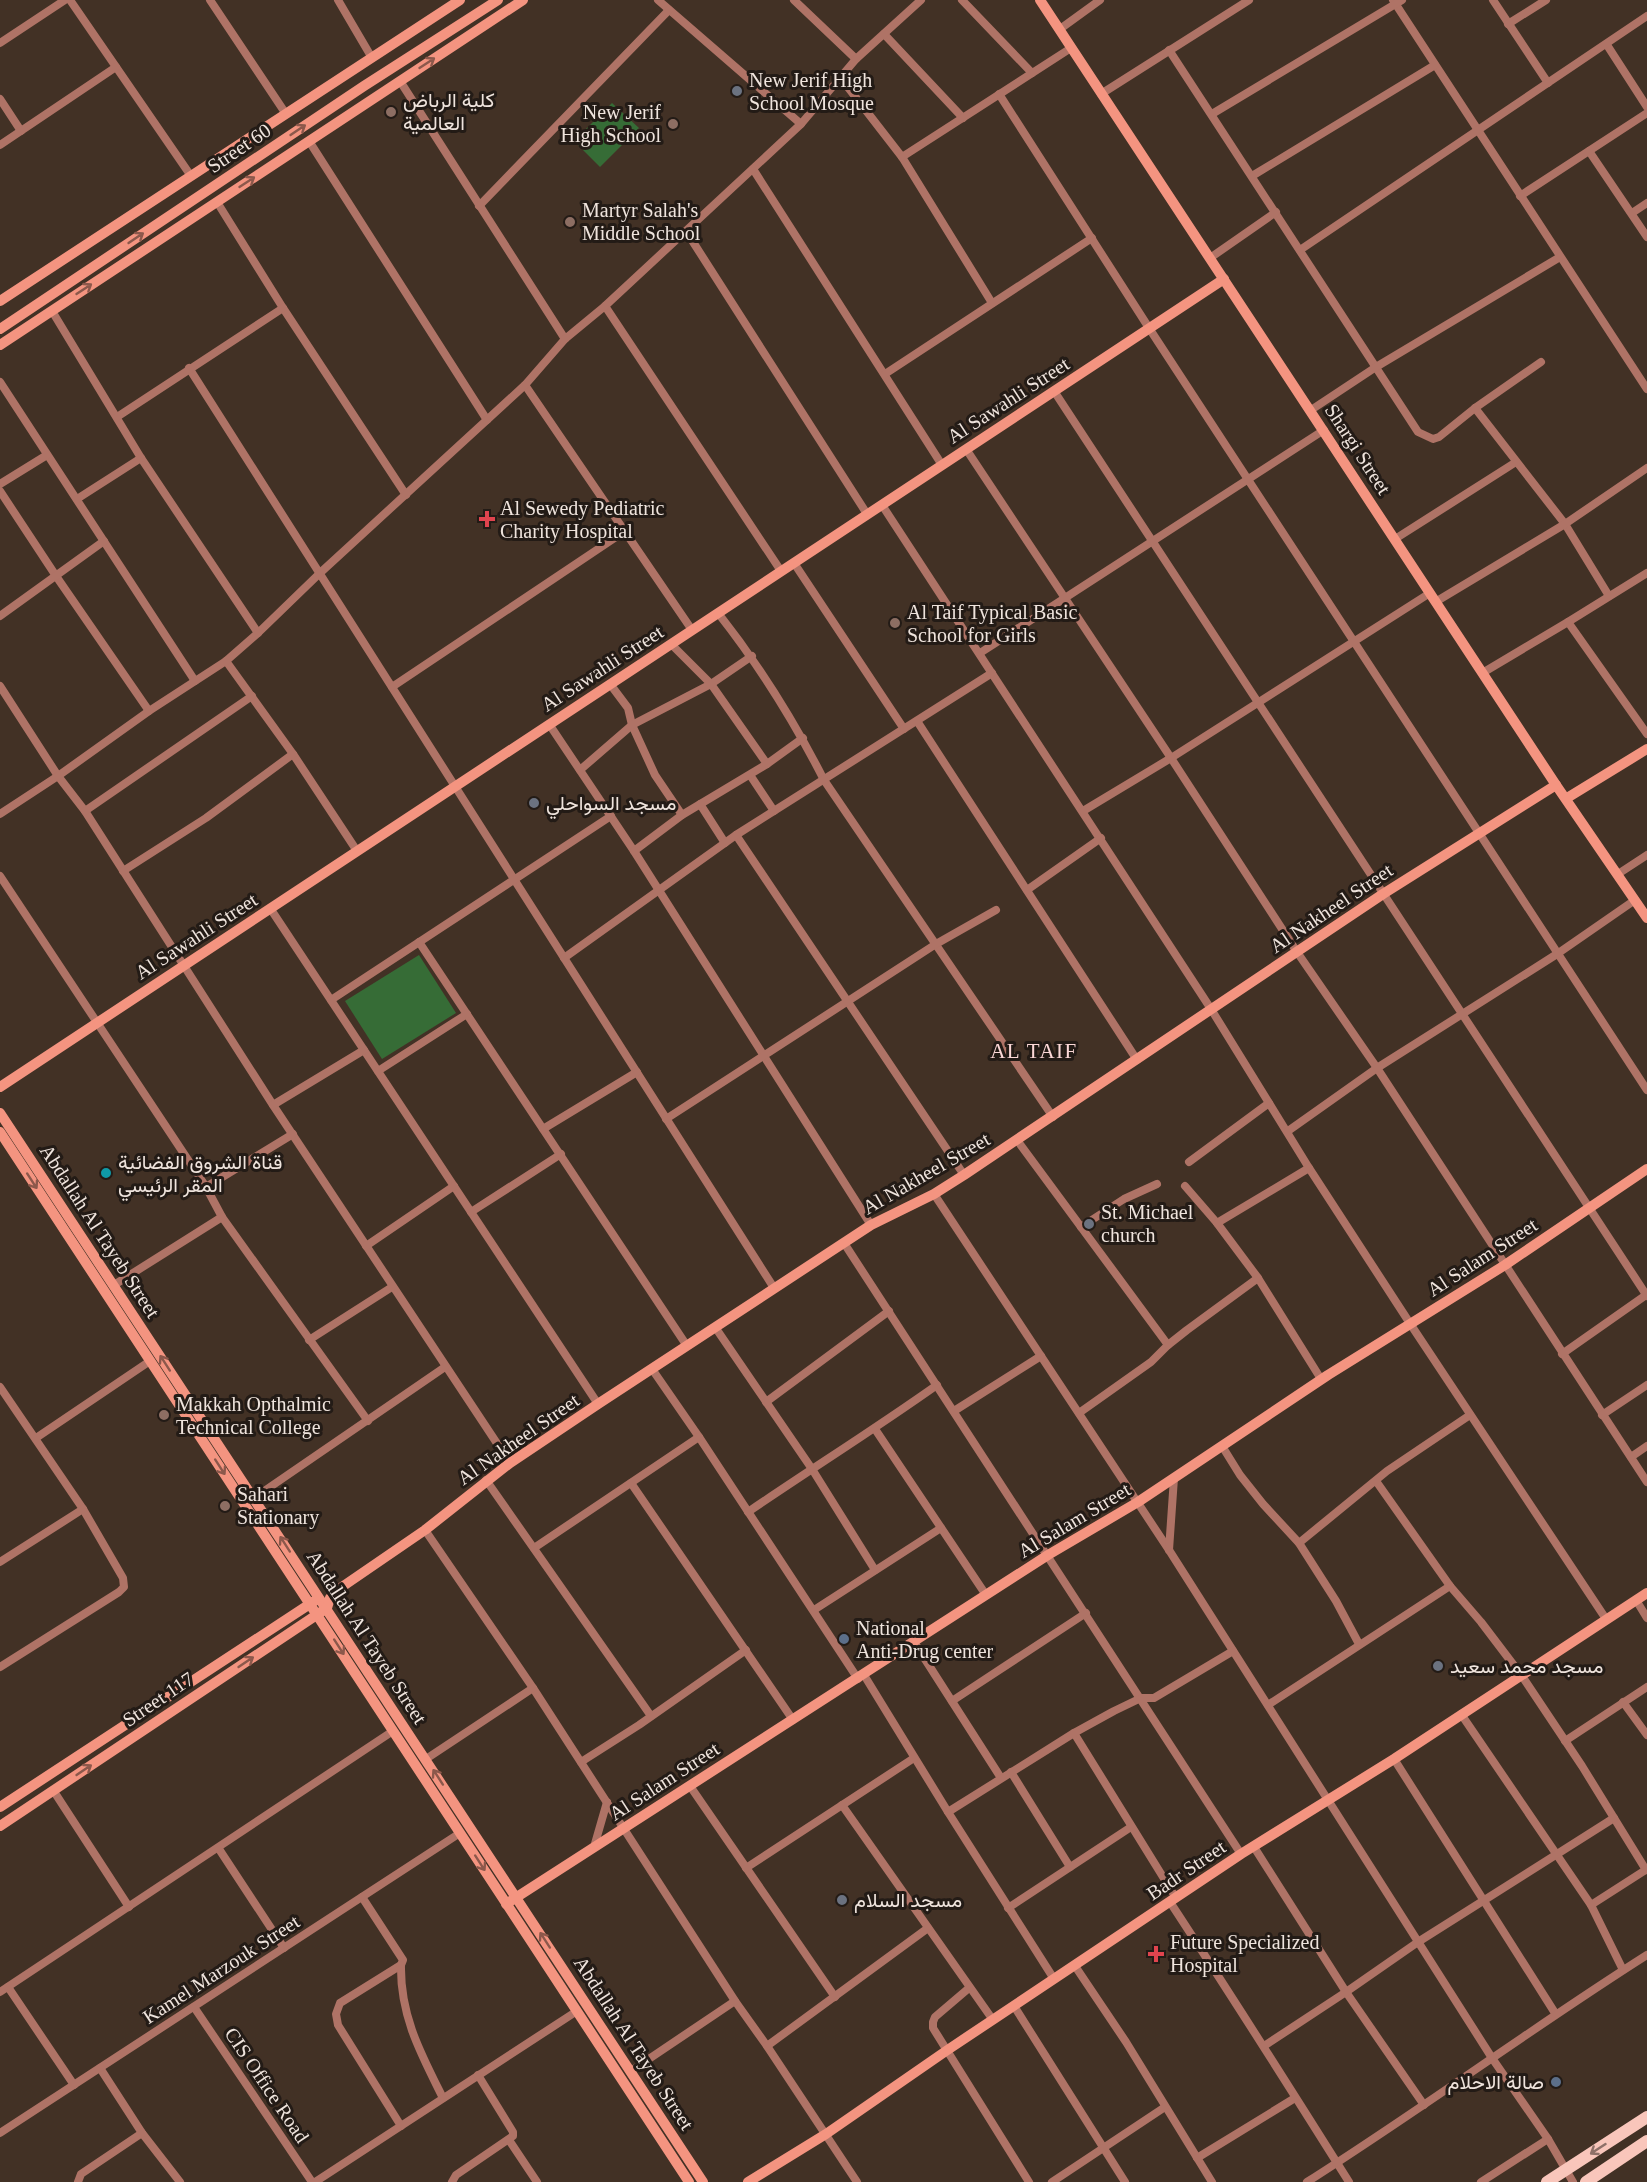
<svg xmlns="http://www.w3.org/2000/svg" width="1647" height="2182" font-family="'Times New Roman',Vazirmatn,serif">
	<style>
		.green { fill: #366c36 }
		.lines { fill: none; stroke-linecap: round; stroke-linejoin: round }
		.street { stroke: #af7366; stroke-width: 8 }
		.secondary { stroke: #f49480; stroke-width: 10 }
		.primary { stroke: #f9c6bb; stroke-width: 12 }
		.oneway { stroke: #8c584b }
		.oneway2 { stroke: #8e7068 }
		.worship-dot { fill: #6b7280; stroke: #231b16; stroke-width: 2 }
		.education-dot { fill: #8d6e63; stroke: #231b16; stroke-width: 2 }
		.health-dot { fill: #e0444e; stroke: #231b16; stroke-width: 2 }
		.culture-dot { fill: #0f9aa8; stroke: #231b16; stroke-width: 2 }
		.service-dot { fill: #5c6f8a; stroke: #231b16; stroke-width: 2 }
		.labels { text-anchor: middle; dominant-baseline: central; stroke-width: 6; stroke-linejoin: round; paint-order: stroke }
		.poi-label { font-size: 20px; fill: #efe4dd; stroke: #231b16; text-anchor: start }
		.street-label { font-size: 20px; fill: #efe4dd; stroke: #231b16 }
		.neighbourhood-label { font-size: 21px; letter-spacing: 1.5px; fill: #fcd8d7; stroke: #231b16 }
	</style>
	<rect width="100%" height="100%" fill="#423125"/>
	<g class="green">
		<polygon points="612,103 639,128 600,167 574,141"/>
		<polygon points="419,955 456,1013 382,1059 345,1001"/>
	</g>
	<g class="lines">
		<g class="street">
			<polyline points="70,0 191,176"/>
			<polyline points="210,0 286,114"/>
			<polyline points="338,0 372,58"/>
			<polyline points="658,0 801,124"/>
			<polyline points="794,0 856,59"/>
			<polyline points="962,0 1032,73"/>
			<polyline points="1393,0 1647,389"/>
			<polyline points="1493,0 1548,83"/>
			<polyline points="1508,24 1546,0"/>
			<polyline points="1060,29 1100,0"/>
			<polyline points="884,34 963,118"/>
			<polyline points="0,43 65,0"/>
			<polyline points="1607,45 1647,107"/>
			<polyline points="1169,50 1418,432 1433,439 1439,437 1475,408 1541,362"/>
			<polyline points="840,77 902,157 992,303"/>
			<polyline points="400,81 565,339"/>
			<polyline points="999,94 1149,328 1647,1090"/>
			<polyline points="1101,94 1249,0"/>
			<polyline points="0,99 21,131"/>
			<polyline points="1212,114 1402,0"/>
			<polyline points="309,141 487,420"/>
			<polyline points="0,145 116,67"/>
			<polyline points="1589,151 1647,237"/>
			<polyline points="902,157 1071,48"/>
			<polyline points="753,169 942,465"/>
			<polyline points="1252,176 1435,65"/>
			<polyline points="1520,196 1647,113"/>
			<polyline points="217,202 283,308 406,495"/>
			<polyline points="479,206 669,10"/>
			<polyline points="1632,213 1647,203"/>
			<polyline points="686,231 867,514"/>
			<polyline points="1300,250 1647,16"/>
			<polyline points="1210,258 1276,212"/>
			<polyline points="605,306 781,571"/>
			<polyline points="52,311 141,458 258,633"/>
			<polyline points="189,368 774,1288"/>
			<polyline points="885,374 1092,238"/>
			<polyline points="0,382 195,681"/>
			<polyline points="525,385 692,630"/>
			<polyline points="1054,391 1647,1296"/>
			<polyline points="1475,408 1565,524 1609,596"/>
			<polyline points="1311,410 1376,367 1560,257"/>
			<polyline points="117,417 283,308"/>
			<polyline points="966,449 1171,758 1297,952 1377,1068 1647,1482"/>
			<polyline points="0,484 47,455"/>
			<polyline points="0,491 56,576 149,711"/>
			<polyline points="77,499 141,458"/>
			<polyline points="882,505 1211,1009 1309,1168 1411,1325 1606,1619"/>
			<polyline points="1395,539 1516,462"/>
			<polyline points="794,563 904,729"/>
			<polyline points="1437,601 1565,524 1647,468"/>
			<path d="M718 613C759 665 794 721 824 780L1053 1117"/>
			<polyline points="0,616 104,541"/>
			<polyline points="1568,622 1647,734"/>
			<polyline points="671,644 711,684 767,764"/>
			<polyline points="980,653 1324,430"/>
			<polyline points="226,661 293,754 357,851"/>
			<polyline points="1484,672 1568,622 1647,573"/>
			<polyline points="610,684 628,708 632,725 655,775 682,815"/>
			<polyline points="0,686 58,776 85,811 273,1105 510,1463"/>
			<polyline points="392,687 625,531"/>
			<polyline points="917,721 1137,1060"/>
			<polyline points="549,724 634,851 871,1225"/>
			<polyline points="580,770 632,725 711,684 752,656"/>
			<polyline points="750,775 774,811"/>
			<polyline points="700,804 725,843"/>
			<polyline points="85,811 252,696"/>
			<polyline points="1083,811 1171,758 1430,593"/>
			<polyline points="0,814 58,776 149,711 226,661 258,633 320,573 525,385 565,339 605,306 801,124 856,59 921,0"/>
			<polyline points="736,835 964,1175"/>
			<polyline points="634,851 682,815 767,764 803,738"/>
			<polyline points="123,871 206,818 293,754"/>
			<polyline points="1618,874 1647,855"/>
			<polyline points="0,876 206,1187 222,1217 368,1421"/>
			<polyline points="1027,890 1101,838"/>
			<polyline points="270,908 598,1404"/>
			<polyline points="419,942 687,1346"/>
			<polyline points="564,958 736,835 992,673"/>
			<polyline points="331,1000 611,816"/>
			<polyline points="378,1071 467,1014"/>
			<polyline points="273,1105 364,1050"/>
			<polyline points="666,1119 936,944 996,910"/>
			<polyline points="543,1129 637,1072"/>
			<polyline points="1288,1131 1377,1068 1557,954 1635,900"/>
			<polyline points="1017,1140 1168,1345"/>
			<polyline points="1189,1162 1269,1103"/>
			<polyline points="1185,1186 1217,1223 1258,1278 1321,1379"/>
			<polyline points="206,1187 293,1134"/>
			<polyline points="934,1194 1169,1550 1492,2058 1548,2139 1573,2182"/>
			<polyline points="471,1212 561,1154"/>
			<polyline points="1217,1223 1309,1168"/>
			<polyline points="1081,1227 1124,1199 1157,1184"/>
			<polyline points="844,1243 1241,1854"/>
			<polyline points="366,1246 454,1186"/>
			<polyline points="114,1285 222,1217"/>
			<polyline points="715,1327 812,1469 875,1570"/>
			<polyline points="309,1340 392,1287"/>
			<polyline points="1562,1354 1646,1295"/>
			<polyline points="652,1369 699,1437 858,1679"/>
			<polyline points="0,1387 83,1509 123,1578 124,1587 119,1592 0,1667"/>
			<polyline points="766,1402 889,1311"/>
			<polyline points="954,1411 1041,1356"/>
			<polyline points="1079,1413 1151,1362 1168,1345 1187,1330 1258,1278"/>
			<polyline points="1602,1415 1647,1385"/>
			<polyline points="875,1429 986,1595"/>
			<polyline points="36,1438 150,1361"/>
			<polyline points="1222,1446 1240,1475 1263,1504 1299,1543 1336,1601 1359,1644"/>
			<polyline points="1631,1457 1647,1446"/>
			<polyline points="486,1480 651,1716"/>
			<polyline points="1376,1481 1450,1586 1481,1622 1522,1676 1582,1766 1646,1870"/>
			<polyline points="631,1483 793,1720"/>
			<polyline points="254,1498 445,1367"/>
			<path d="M748 1512C811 1469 875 1429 937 1385"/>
			<polyline points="425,1530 533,1688 735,2001 767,2046 857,2182"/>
			<polyline points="1299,1543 1387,1471 1470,1415"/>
			<polyline points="534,1548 699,1437"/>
			<polyline points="1169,1550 1174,1478"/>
			<polyline points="0,1562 83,1509"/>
			<polyline points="1636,1600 1647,1618"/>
			<polyline points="814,1610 941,1528"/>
			<polyline points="914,1642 1001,1778"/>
			<polyline points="864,1675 948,1812 1054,1979"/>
			<polyline points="952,1701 1086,1613"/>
			<polyline points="1623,1702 1647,1735"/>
			<polyline points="1268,1705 1450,1586"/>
			<polyline points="1461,1714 1591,1905 1623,1970"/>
			<polyline points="1074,1733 1176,1898"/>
			<polyline points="1565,1741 1647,1687"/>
			<polyline points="426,1759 533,1688"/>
			<polyline points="1394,1759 1555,2013"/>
			<polyline points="581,1762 639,1725 746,1650"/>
			<polyline points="1011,1772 1070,1867"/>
			<polyline points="690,1786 835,1997"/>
			<polyline points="53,1790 129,1907"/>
			<polyline points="842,1805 993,2020"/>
			<polyline points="948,1812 1074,1733 1114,1711 1141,1698 1154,1698 1233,1651"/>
			<polyline points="594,1847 607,1802"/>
			<polyline points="1254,1847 1346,1992 1424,2105"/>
			<polyline points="219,1849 284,1948"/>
			<polyline points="746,1868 914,1758"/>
			<polyline points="362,1897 403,1960 401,1965 340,2003 336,2014 338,2025 401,2126"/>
			<path d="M1170 1902C1231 1995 1290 2088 1349 2182"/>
			<polyline points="1591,1905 1647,1869"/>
			<polyline points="1008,1908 1131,1827"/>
			<path d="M401 1965C400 2016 421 2054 443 2098"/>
			<polyline points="1075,1966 1126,2042 1212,2182"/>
			<polyline points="8,1987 74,2085"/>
			<polyline points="969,1988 935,2017 933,2022 933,2028 1029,2182"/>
			<polyline points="0,1992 393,1731"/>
			<polyline points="1014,2006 1125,2182"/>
			<polyline points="194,2007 312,2182"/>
			<polyline points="767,2046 928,1928"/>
			<polyline points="1264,2046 1346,1992 1418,1942 1614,1818"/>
			<polyline points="100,2068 142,2133 180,2182"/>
			<polyline points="631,2071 735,2001"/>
			<polyline points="0,2133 460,1833"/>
			<polyline points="509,2140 537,2182"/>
			<polyline points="1197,2158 1295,2098"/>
			<polyline points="78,2182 81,2174 142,2133"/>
			<polyline points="315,2182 577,2011"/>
			<polyline points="452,2182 456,2175 513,2136 513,2132 478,2075"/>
			<polyline points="1052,2182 1165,2107"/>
			<path d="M1307 2182C1422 2109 1532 2028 1647 1955"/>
			<polyline points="1481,2182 1548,2139"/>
		</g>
		<g class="secondary">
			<polyline points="1040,0 1556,785 1647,918"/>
			<polyline points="0,301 460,0"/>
			<polyline points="0,329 364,86 498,0"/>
			<polyline points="0,345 523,0"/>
			<polyline points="1567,798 1647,749"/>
			<polyline points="0,1087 1224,279"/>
			<polyline points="0,1113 703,2182"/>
			<polyline points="0,1132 689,2182"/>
			<polyline points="0,1807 316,1600"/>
			<polyline points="0,1826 327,1608 330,1598 336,1591 425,1530 510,1463 598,1404 871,1225 934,1194 964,1175 1383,894 1556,785"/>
			<polyline points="506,1904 1048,1555 1138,1502 1328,1375 1505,1265 1647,1169"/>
			<polyline points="748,2182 826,2134 946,2051 1241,1854 1394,1759 1647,1593"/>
		</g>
		<g class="primary">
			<polyline points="1547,2182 1647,2117"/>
			<polyline points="1586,2182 1647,2141"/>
		</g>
	</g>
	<defs><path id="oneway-shaft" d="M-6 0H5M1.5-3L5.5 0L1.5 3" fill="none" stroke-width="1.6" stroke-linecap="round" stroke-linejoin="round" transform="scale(1.5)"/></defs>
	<g class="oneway">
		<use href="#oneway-shaft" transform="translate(427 63) rotate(-33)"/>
		<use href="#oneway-shaft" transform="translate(298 130) rotate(-34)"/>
		<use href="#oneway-shaft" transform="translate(247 182) rotate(-33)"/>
		<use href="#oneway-shaft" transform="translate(136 238) rotate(-34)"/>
		<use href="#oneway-shaft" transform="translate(84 289) rotate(-33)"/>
		<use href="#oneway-shaft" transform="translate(32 1181) rotate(57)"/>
		<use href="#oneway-shaft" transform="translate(165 1363) rotate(-123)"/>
		<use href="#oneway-shaft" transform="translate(220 1467) rotate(57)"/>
		<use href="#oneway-shaft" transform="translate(285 1544) rotate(-123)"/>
		<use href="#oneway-shaft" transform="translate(339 1647) rotate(57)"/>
		<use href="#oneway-shaft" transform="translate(246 1662) rotate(-34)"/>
		<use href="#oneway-shaft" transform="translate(84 1770) rotate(-34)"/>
		<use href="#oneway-shaft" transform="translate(438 1777) rotate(-123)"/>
		<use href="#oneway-shaft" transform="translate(480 1863) rotate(57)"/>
		<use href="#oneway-shaft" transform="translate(545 1940) rotate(-123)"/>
	</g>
	<use class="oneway2" href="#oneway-shaft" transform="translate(1598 2149) rotate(147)"/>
	<g class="worship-dot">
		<circle cx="737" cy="91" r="6"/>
		<circle cx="534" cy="803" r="6"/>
		<circle cx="1089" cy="1224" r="6"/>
		<circle cx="1438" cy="1666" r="6"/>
		<circle cx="842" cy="1900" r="6"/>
	</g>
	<g class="education-dot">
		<circle cx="391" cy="112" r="6"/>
		<circle cx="673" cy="124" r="6"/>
		<circle cx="570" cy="222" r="6"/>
		<circle cx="895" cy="623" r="6"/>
		<circle cx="164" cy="1415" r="6"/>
		<circle cx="225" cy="1506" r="6"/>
	</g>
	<g class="health-dot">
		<path d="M484 510h6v6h6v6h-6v6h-6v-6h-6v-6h6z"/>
		<path d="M1153 1945h6v6h6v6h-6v6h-6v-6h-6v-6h6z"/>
	</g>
	<circle class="culture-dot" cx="106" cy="1173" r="6"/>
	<g class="service-dot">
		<circle cx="844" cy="1639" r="6"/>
		<circle cx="1556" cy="2082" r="6"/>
	</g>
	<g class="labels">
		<g class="poi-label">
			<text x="749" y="80">New Jerif High<tspan x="749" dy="23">School Mosque</tspan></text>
			<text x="403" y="100">كلية الرباض<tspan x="403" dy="23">العالمية</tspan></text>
			<text x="661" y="112" text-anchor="end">New Jerif<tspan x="661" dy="23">High School</tspan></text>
			<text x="582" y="210">Martyr Salah's<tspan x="582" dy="23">Middle School</tspan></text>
			<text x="500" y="508">Al Sewedy Pediatric<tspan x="500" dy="23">Charity Hospital</tspan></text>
			<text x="907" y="612">Al Taif Typical Basic<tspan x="907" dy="23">School for Girls</tspan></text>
			<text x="546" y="803">مسجد السواحلي</text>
			<text x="118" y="1162">قناة الشروق الفضائية<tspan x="118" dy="23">المقر الرئيسي</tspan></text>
			<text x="1101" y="1212">St. Michael<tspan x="1101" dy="23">church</tspan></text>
			<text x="176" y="1404">Makkah Opthalmic<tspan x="176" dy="23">Technical College</tspan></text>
			<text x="237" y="1494">Sahari<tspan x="237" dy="23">Stationary</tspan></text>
			<text x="856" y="1628">National<tspan x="856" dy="23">Anti-Drug center</tspan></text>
			<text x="1450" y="1666">مسجد محمد سعيد</text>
			<text x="854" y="1900">مسجد السلام</text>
			<text x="1170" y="1942">Future Specialized<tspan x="1170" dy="23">Hospital</tspan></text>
			<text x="1544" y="2082" text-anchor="end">صالة الاحلام</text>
		</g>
		<g class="street-label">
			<text transform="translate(239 148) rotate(-34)">Street 60</text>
			<text transform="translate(1008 400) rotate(-33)">Al Sawahli Street</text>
			<text transform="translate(1358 449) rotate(57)">Shargi Street</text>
			<text transform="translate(602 668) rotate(-33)">Al Sawahli Street</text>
			<text transform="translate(1331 908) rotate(-34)">Al Nakheel Street</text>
			<text transform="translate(196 936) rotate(-33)">Al Sawahli Street</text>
			<text transform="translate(926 1173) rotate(-30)">Al Nakheel Street</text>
			<text transform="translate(100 1231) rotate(57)">Abdallah Al Tayeb Street</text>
			<text transform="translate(1482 1257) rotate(-33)">Al Salam Street</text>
			<text transform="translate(518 1439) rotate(-35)">Al Nakheel Street</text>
			<text transform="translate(1074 1520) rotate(-31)">Al Salam Street</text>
			<text transform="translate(367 1637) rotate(57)">Abdallah Al Tayeb Street</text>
			<text transform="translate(158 1699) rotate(-34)">Street 117</text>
			<text transform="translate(664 1781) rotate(-33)">Al Salam Street</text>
			<text transform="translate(1186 1870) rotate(-34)">Badr Street</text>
			<text transform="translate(221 1969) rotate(-33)">Kamel Marzouk Street</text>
			<text transform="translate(634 2043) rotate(57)">Abdallah Al Tayeb Street</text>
			<text transform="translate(267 2085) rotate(56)">CIS Office Road</text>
		</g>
		<g class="neighbourhood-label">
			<text x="1034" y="1051">AL TAIF</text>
		</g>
	</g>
</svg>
